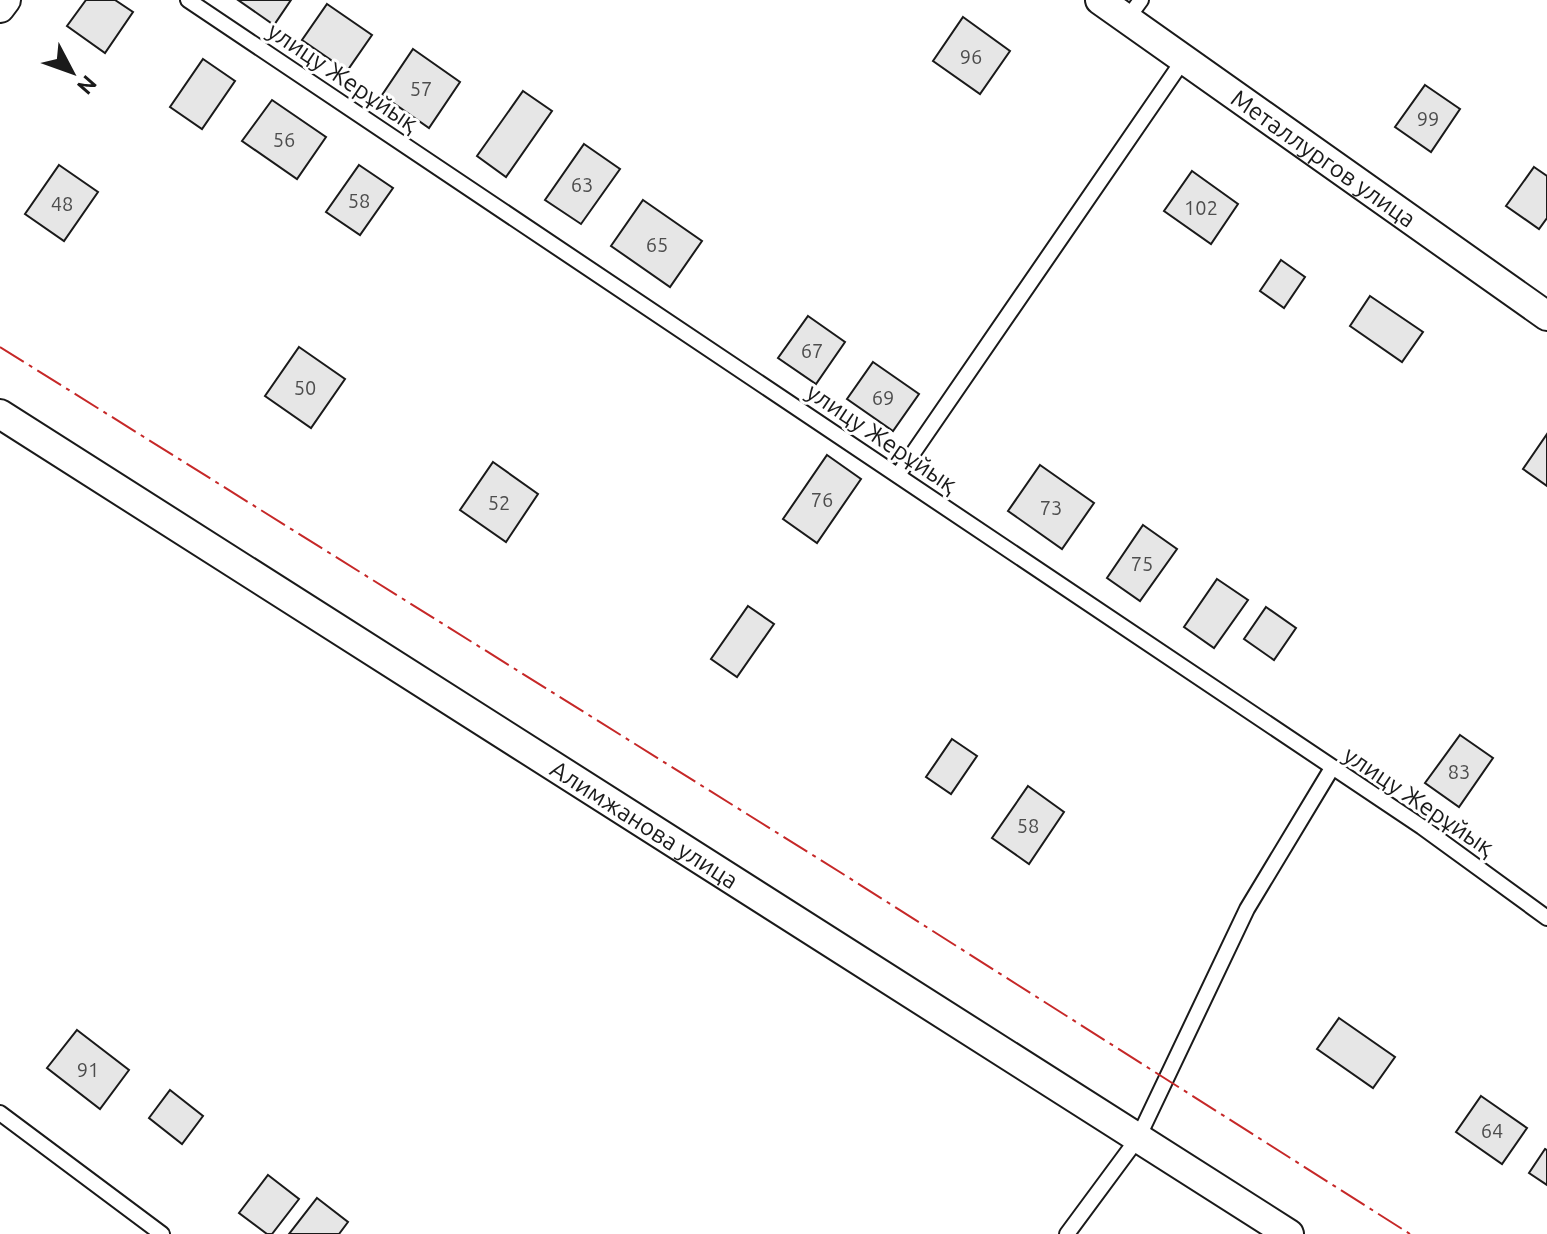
<svg xmlns="http://www.w3.org/2000/svg" width="1547" height="1234" font-family="Ubuntu,sans-serif">
	<style>
		.building { fill: #e6e6e6; stroke: #1a1a1a; stroke-width: 2 }
		.lines { fill: none; stroke-linecap: round; stroke-linejoin: round }
		.lane-casing { stroke: #1a1a1a; stroke-width: 18 }
		.street-casing { stroke: #1a1a1a; stroke-width: 32 }
		.lane { stroke: #fff; stroke-width: 14 }
		.street { stroke: #fff; stroke-width: 28 }
		.power { stroke: #c62828; stroke-width: 2; stroke-dasharray: 28 6 4 6; stroke-linecap: butt }
		.labels { text-anchor: middle; dominant-baseline: central; stroke-width: 6; stroke-linejoin: round; paint-order: stroke }
		.number-label { font-size: 20px; fill: #4d4d4d }
		.street-label { font-size: 24px; fill: #1a1a1a; stroke: #fff }
	</style>
	<rect width="100%" height="100%" fill="#fff"/>
	<g class="building">
		<polygon points="86,0 115,0 133,12 105,53 67,26"/>
		<polygon points="238,0 291,0 274,25"/>
		<polygon points="327,4 372,35 347,71 302,40"/>
		<polygon points="963,17 1010,51 980,94 933,61"/>
		<polygon points="413,49 460,82 429,128 382,95"/>
		<polygon points="203,59 235,81 202,129 170,107"/>
		<polygon points="1425,85 1460,109 1431,152 1395,127"/>
		<polygon points="523,91 552,111 506,177 477,156"/>
		<polygon points="272,100 326,137 297,179 242,141"/>
		<polygon points="584,144 620,169 581,224 545,200"/>
		<polygon points="59,165 98,192 64,241 25,214"/>
		<polygon points="359,165 393,188 360,235 326,212"/>
		<polygon points="1534,167 1547,176 1547,218 1539,229 1506,206"/>
		<polygon points="1192,171 1238,204 1211,244 1164,211"/>
		<polygon points="643,200 702,241 670,287 611,246"/>
		<polygon points="1281,260 1305,277 1284,308 1260,291"/>
		<polygon points="1370,296 1423,332 1402,362 1350,326"/>
		<polygon points="808,316 845,342 816,384 778,358"/>
		<polygon points="299,347 345,379 311,428 265,396"/>
		<polygon points="873,362 919,394 893,431 847,399"/>
		<polygon points="1547,434 1547,486 1523,469"/>
		<polygon points="827,455 861,479 817,543 783,519"/>
		<polygon points="493,462 538,494 506,542 460,510"/>
		<polygon points="1040,465 1094,503 1062,549 1008,511"/>
		<polygon points="1143,525 1177,549 1140,601 1107,578"/>
		<polygon points="1217,579 1248,600 1214,648 1184,627"/>
		<polygon points="748,606 774,624 737,677 711,659"/>
		<polygon points="1266,607 1296,628 1274,660 1244,639"/>
		<polygon points="1460,735 1493,758 1459,807 1425,783"/>
		<polygon points="952,739 977,756 951,794 926,777"/>
		<polygon points="1028,786 1064,812 1029,864 992,838"/>
		<polygon points="1339,1018 1395,1057 1373,1088 1317,1049"/>
		<polygon points="77,1030 129,1070 100,1109 47,1068"/>
		<polygon points="170,1090 203,1116 182,1144 149,1118"/>
		<polygon points="1481,1096 1527,1128 1502,1164 1456,1132"/>
		<polygon points="1545,1149 1547,1150 1547,1185 1529,1173"/>
		<polygon points="268,1175 299,1199 272,1234 267,1234 239,1213"/>
		<polygon points="317,1198 348,1222 339,1234 289,1234"/>
	</g>
	<g class="lines">
		<defs>
			<g id="lane">
				<polyline points="188,0 1422,827 1547,918"/>
				<polyline points="1127,19 1141,0"/>
				<polyline points="898,475 1184,59"/>
				<polyline points="0,1113 162,1234"/>
				<polyline points="1067,1234 1138,1138 1247,909 1332,768"/>
			</g>
			<g id="street">
				<path id="s1" d="M1100 0 1547 316"/>
				<polyline points="0,8 6,0"/>
				<path id="s2" d="M0 414 1289 1234"/>
			</g>
		</defs>
		<use href="#lane" class="lane-casing"/>
		<use href="#street" class="street-casing"/>
		<use href="#lane" class="lane"/>
		<use href="#street" class="street"/>
		<polyline class="power" points="0,347 843,874 1410,1234"/>
	</g>
	<g class="labels">
		<g class="number-label">
			<text x="971" y="56">96</text>
			<text x="421" y="88">57</text>
			<text x="1428" y="118">99</text>
			<text x="284" y="139">56</text>
			<text x="582" y="184">63</text>
			<text x="359" y="200">58</text>
			<text x="62" y="203">48</text>
			<text x="1201" y="207">102</text>
			<text x="657" y="244">65</text>
			<text x="812" y="350">67</text>
			<text x="305" y="387">50</text>
			<text x="883" y="397">69</text>
			<text x="822" y="499">76</text>
			<text x="499" y="502">52</text>
			<text x="1051" y="507">73</text>
			<text x="1142" y="563">75</text>
			<text x="1459" y="771">83</text>
			<text x="1028" y="825">58</text>
			<text x="88" y="1069">91</text>
			<text x="1492" y="1130">64</text>
		</g>
		<g class="street-label">
			<text transform="translate(343 77) rotate(34)">улицу Жерұйық</text>
			<text stroke="none"><textPath href="#s1" startOffset="274">Металлургов улица</textPath></text>
			<text transform="translate(882 438) rotate(34)">улицу Жерұйық</text>
			<text transform="translate(1419 801) rotate(34)">улицу Жерұйық</text>
			<text stroke="none"><textPath href="#s2" startOffset="764">Алимжанова улица</textPath></text>
		</g>
	</g>
	<g transform="translate(72 72) rotate(131)" stroke="#ffffff" stroke-width="6" paint-order="stroke">
	<path d="M0-6L14 30L0 20L-14 30Z" fill="#1a1a1a"/>
	<text y="-12" font-size="22" font-weight="bold" text-anchor="middle" fill="#1a1a1a">N</text>
	</g>
</svg>
